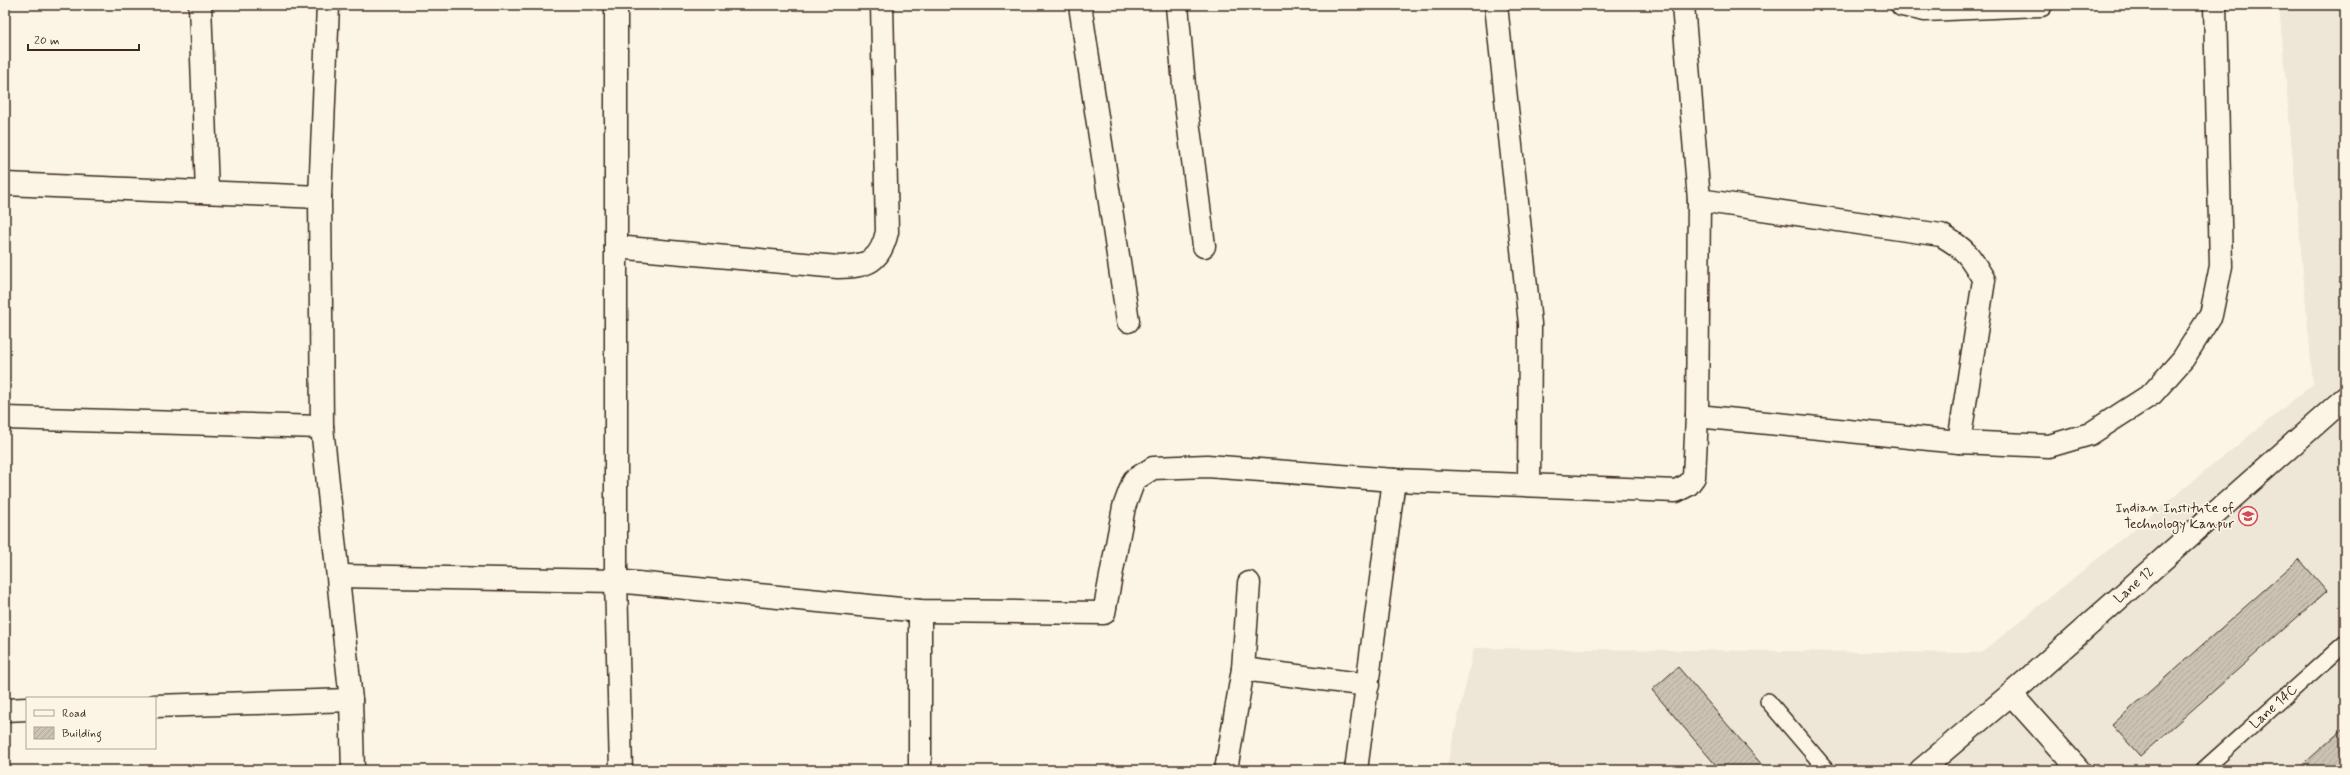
<svg xmlns="http://www.w3.org/2000/svg" width="2350" height="775" font-family="Mynerve,sans-serif">
	<style>
		.built { fill: #eee6d6 }
		.building { fill: url(#building-hatch); stroke: #3b2a1e }
		.lines { fill: none; stroke-linecap: round; stroke-linejoin: round }
		.service-casing { stroke: #3b2a1e; stroke-width: 18 }
		.minor-casing { stroke: #3b2a1e; stroke-width: 25 }
		.service { stroke: #fcf5e5; stroke-width: 15 }
		.minor { stroke: #fcf5e5; stroke-width: 22 }
		.labels { text-anchor: middle; dominant-baseline: central; stroke-width: 3.5; stroke-linejoin: round; paint-order: stroke }
		.poi-label { font-size: 14px; fill: #3b2a1e; stroke: #fcf5e5; text-anchor: end }
		.street-label { font-size: 14px; fill: #3b2a1e; stroke: #fcf5e5 }
	</style>
	<defs>
		<pattern id="building-hatch" width="6" height="6" patternUnits="userSpaceOnUse"><rect width="6" height="6" fill="#ccc2b3"/><path d="M-1 1l2-2M0 6l6-6M5 7l2-2" fill="none" stroke="#b0a79a"/></pattern>
	</defs>
	<rect width="100%" height="100%" fill="#fcf5e5"/>
	<filter id="ink" filterUnits="userSpaceOnUse"><feTurbulence type="fractalNoise" baseFrequency=".025" numOctaves="2"/><feDisplacementMap in="SourceGraphic" scale="8" xChannelSelector="R" yChannelSelector="G"/><feConvolveMatrix kernelMatrix="1 2 1 2 8 2 1 2 1" color-interpolation-filters="sRGB"/></filter>
	<g filter="url(#ink)">
		<polygon class="built" points="2279,5 2345,5 2345,770 1446,770 1474,648 1981,653 2313,384"/>
		<g class="building">
			<polygon points="2299,559 2327,591 2140,756 2112,725"/>
			<polygon points="1678,667 1763,766 1759,770 1720,770 1652,690"/>
			<polygon points="2345,727 2345,770 2297,770"/>
		</g>
		<g class="lines">
			<defs>
				<g id="service">
					<polyline points="1768,701 1827,770"/>
					<path id="s1" d="M2203 770 2345 643"/>
				</g>
				<g id="minor">
					<polyline points="200,5 207,192"/>
					<polyline points="328,5 320,197 322,427 351,700 353,770"/>
					<polyline points="616,5 616,581 621,770"/>
					<polyline points="1080,5 1128,321"/>
					<polyline points="1177,5 1185,97 1204,246"/>
					<polyline points="1496,5 1530,324 1529,485"/>
					<polyline points="1902,5 1925,10 2041,5"/>
					<polyline points="5,184 320,197"/>
					<path d="M1699 200 1941 235C1966 249 1970 256 1984 280L1959 442"/>
					<path d="M616 247 838 267C868 266 880 262 887 232L882 5"/>
					<polyline points="1697,416 1959,442 2049,446 2090,434 2152,394 2183,359 2211,315 2221,266 2215,5"/>
					<polyline points="5,418 322,427"/>
					<polyline points="339,576 616,581 920,611 1104,613 1124,507 1134,480 1153,468 1207,466 1394,480 1676,491 1688,485 1694,477 1697,416 1699,200 1683,5"/>
					<polyline points="1243,669 1368,685"/>
					<polyline points="2011,694 2079,770"/>
					<polyline points="155,706 351,700"/>
					<polyline points="5,710 27,709"/>
					<polyline points="920,770 920,611"/>
					<polyline points="1226,770 1243,669 1249,583"/>
					<polyline points="1356,770 1394,480"/>
					<path id="s2" d="M1921 770 2011 694 2345 398"/>
				</g>
			</defs>
			<use href="#service" class="service-casing"/>
			<use href="#minor" class="minor-casing"/>
			<use href="#service" class="service"/>
			<use href="#minor" class="minor"/>
		</g>
	</g>
	<defs>
		<symbol id="university-ring" viewBox="-11 -11 22 22"><circle r="9.5" fill="#fcf5e5" stroke="#d1495b" stroke-width="1.5"/><path d="M0-5L7-2L0 1L-7-2ZM-4 1L0 2.5L4 1V4Q0 6-4 4Z" fill="#d1495b"/></symbol>
	</defs>
	<g fill-rule="evenodd">
		<use href="#university-ring" x="2237" y="505" width="22" height="22"/>
	</g>
	<g class="labels">
		<g class="poi-label">
			<text x="2234" y="508">Indian Institute of<tspan x="2234" dy="16">Technology Kanpur</tspan></text>
		</g>
		<g class="street-label">
			<text stroke="none"><textPath href="#s2" startOffset="282">Lane 12</textPath></text>
			<text stroke="none"><textPath href="#s1" startOffset="95">Lane 14C</textPath></text>
		</g>
	</g>
	<rect width="2350" height="775" fill="none" stroke="#fcf5e5" stroke-width="20"/>
	<rect x="10" y="10" width="2330" height="755" fill="none" stroke="#3b2a1e" stroke-width="1.5" filter="url(#ink)"/>
	<rect x="26" y="697" width="130" height="52" fill="#fcf5e5" stroke="#afa495"/>
	<rect x="34" y="710" width="20" height="6" fill="#fcf5e5" stroke="#afa495"/>
	<text x="62" y="717" font-size="12" fill="#3b2a1e">Road</text>
	<rect x="34" y="727" width="20" height="12" fill="url(#building-hatch)" stroke="#afa495"/>
	<text x="62" y="737" font-size="12" fill="#3b2a1e">Building</text>
	<path d="M28 44v6h111v-6" fill="none" stroke="#3b2a1e" stroke-width="2"/>
	<text x="34" y="44" font-size="12" fill="#3b2a1e" stroke="#fcf5e5" stroke-width="3" paint-order="stroke">20 m</text>
</svg>
